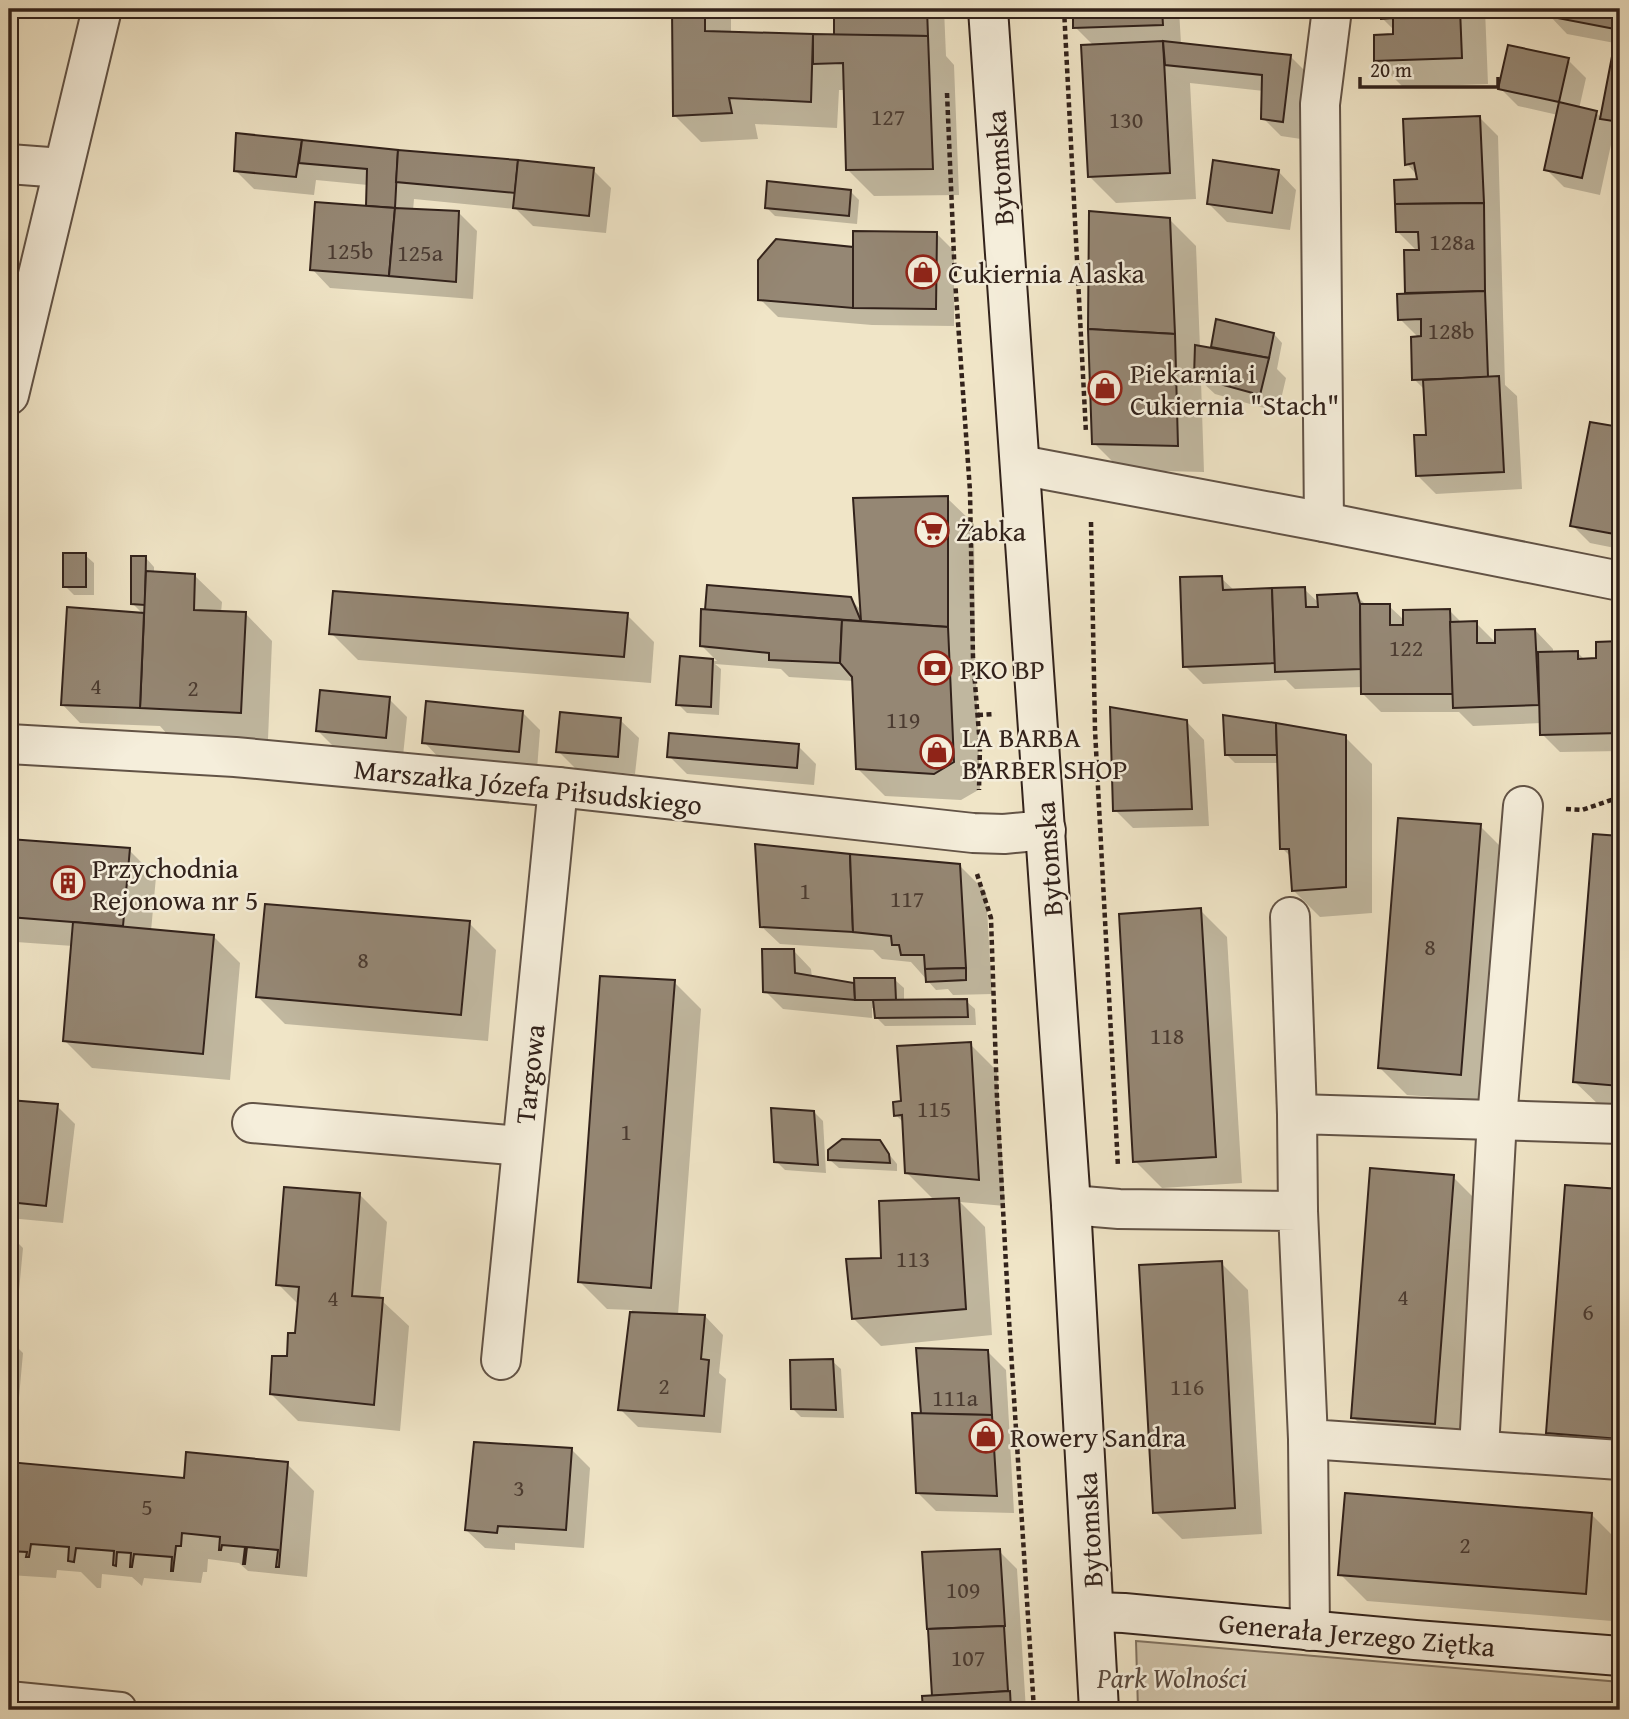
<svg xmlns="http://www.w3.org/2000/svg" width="1629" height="1719" font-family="'Gentium Book Plus',serif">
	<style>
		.green { fill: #d0c4aa; stroke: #817362; stroke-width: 2 }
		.shadow { fill: #0003 }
		.building { fill: #958774; stroke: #32221b; stroke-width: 2 }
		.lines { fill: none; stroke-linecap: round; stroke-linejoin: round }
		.lane-casing { stroke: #625346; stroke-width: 32 }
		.street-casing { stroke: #625346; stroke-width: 42 }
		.secondary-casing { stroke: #32221b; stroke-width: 42 }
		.path { stroke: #32221b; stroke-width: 4.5; stroke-dasharray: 5 3.5; stroke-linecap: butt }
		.lane { stroke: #f5eedb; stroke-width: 28 }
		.street { stroke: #f5eedb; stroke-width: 38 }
		.secondary { stroke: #f5eedb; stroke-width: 38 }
		.labels { text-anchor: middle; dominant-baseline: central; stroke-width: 5; stroke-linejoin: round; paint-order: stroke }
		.number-label { font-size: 24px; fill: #4b3b31 }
		.street-label { font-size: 28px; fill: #32221b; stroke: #f5eedb }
		.poi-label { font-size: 28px; fill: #32221b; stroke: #f5eedb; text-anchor: start }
		.park-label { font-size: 28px; font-style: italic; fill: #5a4a3f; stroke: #f5eedb }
	</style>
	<rect width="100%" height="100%" fill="#f0e5c7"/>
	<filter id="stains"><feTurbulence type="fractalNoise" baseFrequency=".00286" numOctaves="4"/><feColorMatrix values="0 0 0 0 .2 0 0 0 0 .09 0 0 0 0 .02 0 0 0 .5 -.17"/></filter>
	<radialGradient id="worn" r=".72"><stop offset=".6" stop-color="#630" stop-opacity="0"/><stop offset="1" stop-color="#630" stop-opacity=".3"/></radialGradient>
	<polygon class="green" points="1136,1641 1620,1682 1620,1710 1138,1710"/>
	<g class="shadow">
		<polygon points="673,9 731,9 731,34 836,36 835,9 944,9 946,56 954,65 959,195 874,196 847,169 845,90 839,90 837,128 755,124 758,139 701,142 674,115"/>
		<polygon points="1075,9 1179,9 1181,44 1290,56 1308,74 1301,139 1281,136 1263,118 1264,91 1190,83 1196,199 1116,203 1089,176 1094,46 1075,27"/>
		<polygon points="1382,9 1485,9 1488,84 1403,87 1376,60 1395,36 1395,31 1382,18"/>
		<polygon points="1550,9 1620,9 1620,44 1567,34 1549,15"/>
		<polygon points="1615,48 1620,49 1620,136 1614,131 1600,195 1564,187 1546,169 1558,115 1518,106 1500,88 1568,60 1586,78 1579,109 1596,113 1602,118"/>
		<polygon points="1480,118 1498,136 1505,385 1517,396 1522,489 1436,494 1418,476 1427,436 1425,390 1414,379 1419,338 1400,319 1407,295 1406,252 1418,252 1398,232 1419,181 1418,176 1407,164"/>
		<polygon points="238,135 593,170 611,188 606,233 533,226 516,209 414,199 413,211 458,212 477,231 473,299 330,288 312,269 368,208 368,185 316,180 314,195 254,189 236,171"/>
		<polygon points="1278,171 1296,190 1290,230 1227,222 1209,204"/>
		<polygon points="850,191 859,200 857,224 775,216 766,207"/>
		<polygon points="1169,219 1196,246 1200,348 1217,351 1213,347 1274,334 1282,343 1277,369 1286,378 1278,412 1215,394 1201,381 1204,472 1121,470 1094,443"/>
		<polygon points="936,233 954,251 954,326 872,325 778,317 760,299 855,249"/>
		<polygon points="1591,424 1620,429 1620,549 1590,543 1572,525"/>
		<polygon points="947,498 974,524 975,655 980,789 961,800 885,796 858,769 854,681 789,677 781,669 715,664 721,669 719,715 687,713 678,704 681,658 717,661 702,646 850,599 862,611"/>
		<polygon points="85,555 94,563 94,595 74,595 65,586"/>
		<polygon points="146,558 154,567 154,574 195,576 222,602 221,613 246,614 272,641 268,739 168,735 160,726 80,723 62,704 69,609 144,615 132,603"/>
		<polygon points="1221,578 1235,591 1304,589 1320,604 1356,595 1367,606 1389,606 1405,621 1450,611 1462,623 1476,623 1497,644 1535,630 1553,649 1553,653 1578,653 1585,660 1598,660 1597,644 1620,643 1620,751 1560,752 1542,734 1542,723 1473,726 1459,712 1381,712 1363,694 1363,687 1295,689 1286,680 1203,684 1185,666"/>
		<polygon points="627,615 654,642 651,683 358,660 331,633"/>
		<polygon points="389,699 407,717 403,756 336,749 318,731"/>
		<polygon points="522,712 540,730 537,770 442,761 424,742"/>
		<polygon points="1224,717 1345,737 1372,764 1372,913 1320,917 1293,890 1292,858 1282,848 1279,763 1235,763 1226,754"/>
		<polygon points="620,720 639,738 635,774 576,769 558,751"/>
		<polygon points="1186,721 1204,740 1209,826 1133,828 1115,810"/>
		<polygon points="798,746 816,764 814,785 687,774 669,756"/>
		<polygon points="1480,826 1507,853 1488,1101 1407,1095 1380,1068"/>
		<polygon points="1594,836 1620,838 1620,1110 1602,1108 1575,1082"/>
		<polygon points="9,840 129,850 156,877 151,931 213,936 240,963 230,1080 92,1068 65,1041 73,946 16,942 9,935"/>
		<polygon points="959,865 986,892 992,994 953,995 948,989 936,990 911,962 882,959 873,950 780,944 761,926"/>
		<polygon points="1200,910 1227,937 1242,1183 1162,1188 1135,1161"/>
		<polygon points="469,923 496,950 488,1041 285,1024 258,997"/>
		<polygon points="793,950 811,969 812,978 854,984 856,987 895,980 904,988 904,1001 966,1001 975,1009 976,1025 885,1026 876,1017 876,1008 872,1008 872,1018 783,1009 765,991"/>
		<polygon points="674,982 701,1009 678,1315 705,1316 723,1335 719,1373 726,1379 721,1433 638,1427 620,1409 632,1310 607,1309 580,1282"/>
		<polygon points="970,1044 997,1071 1005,1206 960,1202 985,1227 992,1335 881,1346 854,1319 883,1259 935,1201 907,1173 905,1124 896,1115 903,1102"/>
		<polygon points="9,1102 57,1106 75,1124 63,1223 9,1218"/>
		<polygon points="814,1112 823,1121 826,1173 785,1170 776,1161"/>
		<polygon points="879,1142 897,1164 897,1171 839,1168 830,1160"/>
		<polygon points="1453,1177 1480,1204 1461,1451 1380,1444 1353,1417"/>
		<polygon points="1567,1187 1620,1191 1620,1463 1575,1459 1548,1432"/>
		<polygon points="360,1195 387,1222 380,1299 409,1326 400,1431 298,1421 271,1394 288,1358 296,1335 299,1305 278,1284"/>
		<polygon points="9,1234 23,1248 14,1344 23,1353 14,1453 9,1452"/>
		<polygon points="1221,1263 1248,1290 1262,1534 1182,1539 1155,1512"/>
		<polygon points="988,1352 1006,1370 1014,1513 936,1511 918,1493 923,1416"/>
		<polygon points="832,1361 841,1369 844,1418 801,1417 792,1408"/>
		<polygon points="572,1450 590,1468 584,1548 515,1543 515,1550 485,1548 466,1530"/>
		<polygon points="9,1463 186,1480 287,1464 314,1491 307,1577 248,1571 239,1563 208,1559 207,1572 203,1572 201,1583 144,1578 142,1586 132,1577 102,1574 101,1588 97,1588 81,1572 57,1570 56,1578 9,1575"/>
		<polygon points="1591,1514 1618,1541 1612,1621 1367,1601 1340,1574"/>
		<polygon points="999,1551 1017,1569 1026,1710 925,1710 924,1697 934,1697 924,1554"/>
	</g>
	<g class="building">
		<polygon points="672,9 705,9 705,31 813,34 811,102 729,98 732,113 673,116"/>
		<polygon points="834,9 927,9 928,36 834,35"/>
		<polygon points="1073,9 1162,9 1163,25 1073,28"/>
		<polygon points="1380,9 1460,9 1462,58 1374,61 1374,35 1393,34 1393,18 1381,19"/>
		<polygon points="1548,9 1620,9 1620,30 1547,16"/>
		<polygon points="813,34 928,36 933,169 846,170 843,63 813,64"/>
		<polygon points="1163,41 1170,173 1088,177 1081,45"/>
		<polygon points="1163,41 1291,55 1283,122 1261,119 1262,75 1165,65"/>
		<polygon points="1508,45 1569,58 1559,102 1498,89"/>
		<polygon points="1614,46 1620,47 1620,122 1600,119"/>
		<polygon points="1559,102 1597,111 1582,178 1544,170"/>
		<polygon points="1480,116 1484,203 1395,204 1394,180 1417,179 1414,163 1405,165 1403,119"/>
		<polygon points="236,133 302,140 296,177 234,171"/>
		<polygon points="302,140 398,150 395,208 366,206 367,169 299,163"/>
		<polygon points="398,150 518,160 515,193 396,182"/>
		<polygon points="518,160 594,168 589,216 513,208"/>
		<polygon points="1213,160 1279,170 1272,213 1207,204"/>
		<polygon points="767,181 851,190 849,216 765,208"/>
		<polygon points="315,202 395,208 389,276 310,270"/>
		<polygon points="1484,203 1485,291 1405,293 1404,250 1419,250 1418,232 1396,232 1395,204"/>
		<polygon points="395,208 459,211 456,282 389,276"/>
		<polygon points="1089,211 1170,218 1175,334 1088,329"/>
		<polygon points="853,231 937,232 936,309 853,308"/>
		<polygon points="776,239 853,247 853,308 758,300 758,260"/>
		<polygon points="1485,291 1488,377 1412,380 1411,337 1421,336 1421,319 1398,320 1397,294"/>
		<polygon points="1216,319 1274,333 1269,358 1211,347"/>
		<polygon points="1088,329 1175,334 1178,446 1092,444"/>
		<polygon points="1195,345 1269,358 1260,395 1194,377"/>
		<polygon points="1499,376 1504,472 1416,476 1414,435 1426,435 1423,380"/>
		<polygon points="1590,422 1620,427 1620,535 1570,526"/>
		<polygon points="948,496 948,627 861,621 853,498"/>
		<rect x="63" y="553" width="23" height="34"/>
		<polygon points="131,556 146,556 145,605 131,604"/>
		<polygon points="146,571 195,574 194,610 246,612 241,713 140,708"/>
		<polygon points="1222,576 1223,590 1272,588 1275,663 1183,667 1180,577"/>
		<polygon points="707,585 851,597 861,621 705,610"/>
		<polygon points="1305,587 1306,607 1318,607 1317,595 1357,593 1360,604 1361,669 1275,672 1272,588"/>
		<polygon points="333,591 628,613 624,657 329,634"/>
		<polygon points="1360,604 1390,604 1390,625 1403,625 1403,610 1450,609 1453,694 1361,694"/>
		<polygon points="67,607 144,613 140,708 61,705"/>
		<polygon points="701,609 842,620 840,663 769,660 769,653 700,646"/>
		<polygon points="842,620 948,627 954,762 934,774 856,769 852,677 840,663"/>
		<polygon points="1477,621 1477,643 1495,643 1495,630 1535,629 1539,705 1453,708 1450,622"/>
		<polygon points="1620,641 1620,733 1540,735 1538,652 1578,651 1578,659 1596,658 1596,642"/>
		<polygon points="680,656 713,659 711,707 676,705"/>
		<polygon points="320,690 390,697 386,738 316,731"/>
		<polygon points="426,701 523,711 519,752 422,743"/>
		<polygon points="1110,707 1187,720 1192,809 1113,811"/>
		<polygon points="560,712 621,718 618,757 556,752"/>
		<polygon points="1223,715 1276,723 1277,755 1225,755"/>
		<polygon points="1276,723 1346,735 1346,887 1292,891 1289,849 1280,849"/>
		<polygon points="669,733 799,744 797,768 667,757"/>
		<polygon points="1398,818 1481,824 1461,1075 1378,1068"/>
		<polygon points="1593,834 1620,836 1620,1086 1573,1082"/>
		<polygon points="9,839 130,848 123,926 9,917"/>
		<polygon points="755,844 850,854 853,932 760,927"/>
		<polygon points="850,854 960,864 966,968 925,969 924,955 901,955 899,945 892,945 891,936 853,932"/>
		<polygon points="265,904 470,921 461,1015 256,997"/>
		<polygon points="1201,908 1216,1157 1133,1162 1119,914"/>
		<polygon points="73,922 214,935 203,1054 63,1041"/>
		<polygon points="762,949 794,949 795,973 854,983 855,1000 763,992"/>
		<polygon points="966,968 966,980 926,982 925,969"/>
		<polygon points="600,976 675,980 651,1288 578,1282"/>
		<polygon points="854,978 895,978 896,1000 855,1000"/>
		<polygon points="967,999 968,1017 875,1018 873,1000"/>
		<polygon points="971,1042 979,1180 905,1173 902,1115 894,1116 893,1102 901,1101 897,1046"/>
		<polygon points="9,1100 58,1104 46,1206 9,1202"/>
		<polygon points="771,1108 814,1111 818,1165 774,1162"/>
		<polygon points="842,1139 880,1140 889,1154 890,1163 828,1160 828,1150"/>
		<polygon points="1370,1168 1454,1175 1435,1424 1351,1418"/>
		<polygon points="1565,1185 1620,1189 1620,1439 1546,1433"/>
		<polygon points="284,1187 360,1193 352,1296 383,1298 374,1405 270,1394 272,1356 287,1356 288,1333 295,1333 299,1287 276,1285"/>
		<polygon points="959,1198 966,1309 852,1319 846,1259 881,1258 879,1201"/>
		<polygon points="1222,1261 1235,1508 1153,1513 1139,1265"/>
		<polygon points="630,1312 705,1315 701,1359 709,1360 704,1416 618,1410"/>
		<polygon points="916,1348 988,1350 992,1415 921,1414"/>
		<polygon points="833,1359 836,1410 791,1409 790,1360"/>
		<polygon points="912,1413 992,1415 997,1496 916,1493"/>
		<polygon points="474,1442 572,1448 566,1530 498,1526 497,1533 465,1530"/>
		<polygon points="186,1452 288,1462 279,1567 276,1567 278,1550 247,1547 245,1564 243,1564 245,1547 222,1545 221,1550 219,1550 220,1537 182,1533 181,1546 176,1546 173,1571 171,1571 172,1557 134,1554 132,1567 130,1567 131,1553 117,1552 116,1566 113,1565 114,1551 76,1548 74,1562 68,1561 69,1547 31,1544 29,1557 26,1557 27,1552 9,1551 9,1462 184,1478"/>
		<polygon points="1345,1493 1592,1513 1586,1594 1338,1575"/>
		<polygon points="1000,1549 1005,1626 927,1629 922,1552"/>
		<polygon points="1004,1626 1008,1691 932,1696 928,1629"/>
		<polygon points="1010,1691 1011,1710 923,1710 922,1696"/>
	</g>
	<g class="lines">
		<defs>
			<polyline id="lane" points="9,1696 121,1707 121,1710"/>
			<g id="street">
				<polyline points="9,164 62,168"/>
				<polyline points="9,395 102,9"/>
				<polyline points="1020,465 1324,522 1620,581"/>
				<polyline points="1324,522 1320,104 1332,9"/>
				<polyline points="9,744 235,757 558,787 973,833 1004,834 1046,830"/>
				<polyline points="1290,917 1297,1114"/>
				<polyline points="252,1123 522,1146"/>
				<polyline points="1071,1205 1119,1209 1298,1211 1308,1439 1620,1460"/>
				<polyline points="1298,1211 1297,1114 1620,1124"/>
				<polyline points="501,1360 558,787"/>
				<polyline points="1308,1439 1310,1631"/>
				<polyline points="1479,1449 1497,1119 1523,806"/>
			</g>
			<g id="secondary">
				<polyline points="988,9 1071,1205 1099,1710"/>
				<polyline points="1094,1612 1124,1613 1415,1640 1620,1656"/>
			</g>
		</defs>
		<use href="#lane" class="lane-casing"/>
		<use href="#street" class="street-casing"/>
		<use href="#secondary" class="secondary-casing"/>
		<g class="path">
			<polyline points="1064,9 1086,433"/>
			<polyline points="947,93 955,280 970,491 973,658 980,746 979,790"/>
			<polyline points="1091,522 1095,730 1118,1167"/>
			<polyline points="978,715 995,714"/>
			<polyline points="1566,809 1582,810 1620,797"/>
			<polyline points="977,874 991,918 997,1098 1009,1320 1034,1710"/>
		</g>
		<use href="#lane" class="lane"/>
		<use href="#street" class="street"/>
		<use href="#secondary" class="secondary"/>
	</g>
	<defs>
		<symbol id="shop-ring" viewBox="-11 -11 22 22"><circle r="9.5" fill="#f5eedb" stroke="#8f2418" stroke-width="1.5"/><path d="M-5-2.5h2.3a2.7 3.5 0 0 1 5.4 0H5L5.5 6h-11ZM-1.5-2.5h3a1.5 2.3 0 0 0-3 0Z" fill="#8f2418"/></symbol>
		<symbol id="supermarket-ring" viewBox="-11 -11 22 22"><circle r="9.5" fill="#f5eedb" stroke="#8f2418" stroke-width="1.5"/><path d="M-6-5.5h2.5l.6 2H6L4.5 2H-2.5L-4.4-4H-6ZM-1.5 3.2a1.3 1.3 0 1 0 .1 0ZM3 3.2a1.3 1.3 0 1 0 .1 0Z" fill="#8f2418"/></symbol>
		<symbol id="bank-ring" viewBox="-11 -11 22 22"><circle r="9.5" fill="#f5eedb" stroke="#8f2418" stroke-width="1.5"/><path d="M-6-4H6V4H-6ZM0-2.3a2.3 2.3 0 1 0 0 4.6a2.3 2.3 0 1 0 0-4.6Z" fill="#8f2418"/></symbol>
		<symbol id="building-ring" viewBox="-11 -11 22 22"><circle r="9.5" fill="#f5eedb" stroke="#8f2418" stroke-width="1.5"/><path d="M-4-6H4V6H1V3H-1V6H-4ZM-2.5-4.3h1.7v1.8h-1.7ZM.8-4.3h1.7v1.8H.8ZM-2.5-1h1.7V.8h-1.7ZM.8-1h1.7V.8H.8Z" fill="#8f2418"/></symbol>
	</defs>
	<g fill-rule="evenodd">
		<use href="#shop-ring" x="904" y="253" width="38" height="38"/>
		<use href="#shop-ring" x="1086" y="369" width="38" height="38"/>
		<use href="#supermarket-ring" x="913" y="511" width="38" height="38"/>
		<use href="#bank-ring" x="916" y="649" width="38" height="38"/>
		<use href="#shop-ring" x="918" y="733" width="38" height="38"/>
		<use href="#building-ring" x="49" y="864" width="38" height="38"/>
		<use href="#shop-ring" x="967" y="1417" width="38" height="38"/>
	</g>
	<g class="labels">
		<g class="number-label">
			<text x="888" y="116">127</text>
			<text x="1126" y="119">130</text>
			<text x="1452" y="241">128a</text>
			<text x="350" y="250">125b</text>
			<text x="420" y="252">125a</text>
			<text x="1451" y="330">128b</text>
			<text x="1406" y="647">122</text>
			<text x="96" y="685">4</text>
			<text x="193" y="687">2</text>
			<text x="903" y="719">119</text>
			<text x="805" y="890">1</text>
			<text x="907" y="898">117</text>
			<text x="1430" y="946">8</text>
			<text x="363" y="959">8</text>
			<text x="1167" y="1035">118</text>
			<text x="934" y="1108">115</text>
			<text x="626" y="1131">1</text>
			<text x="913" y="1258">113</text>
			<text x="1403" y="1296">4</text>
			<text x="333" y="1297">4</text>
			<text x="1588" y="1311">6</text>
			<text x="664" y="1385">2</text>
			<text x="1187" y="1386">116</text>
			<text x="955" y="1397">111a</text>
			<text x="519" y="1487">3</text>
			<text x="147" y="1506">5</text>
			<text x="1465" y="1544">2</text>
			<text x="963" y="1589">109</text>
			<text x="968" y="1657">107</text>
		</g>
		<g class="street-label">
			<text transform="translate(999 168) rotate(-94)">Bytomska</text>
			<text transform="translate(528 786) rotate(6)">Marszałka Józefa Piłsudskiego</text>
			<text transform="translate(1048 859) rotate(-94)">Bytomska</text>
			<text transform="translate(529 1074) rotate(-84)">Targowa</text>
			<text transform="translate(1089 1530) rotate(-93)">Bytomska</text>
			<text transform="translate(1357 1634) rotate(5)">Generała Jerzego Ziętka</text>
		</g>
		<g class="poi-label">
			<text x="948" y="272">Cukiernia Alaska</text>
			<text x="1130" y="372">Piekarnia i<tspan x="1130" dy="32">Cukiernia "Stach"</tspan></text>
			<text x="956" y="530">Żabka</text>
			<text x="960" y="668">PKO BP</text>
			<text x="962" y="736">LA BARBA<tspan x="962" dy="32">BARBER SHOP</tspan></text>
			<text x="92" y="867">Przychodnia<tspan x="92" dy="32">Rejonowa nr 5</tspan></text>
			<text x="1010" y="1436">Rowery Sandra</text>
		</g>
		<g class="park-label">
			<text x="1172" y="1677">Park Wolności</text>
		</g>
	</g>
	<rect width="1629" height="1719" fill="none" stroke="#f0e5c7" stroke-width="35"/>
	<rect x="10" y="10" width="1608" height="1698" fill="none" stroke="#32221b" stroke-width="3.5"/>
	<rect x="18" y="18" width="1594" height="1684" fill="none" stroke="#32221b" stroke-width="2"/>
	<path d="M1360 77v10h138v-10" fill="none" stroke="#32221b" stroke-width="3.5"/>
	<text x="1370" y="77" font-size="21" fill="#32221b" stroke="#f5eedb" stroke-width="5" paint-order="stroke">20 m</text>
	<rect width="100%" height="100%" filter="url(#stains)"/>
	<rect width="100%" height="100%" fill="url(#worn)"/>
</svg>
